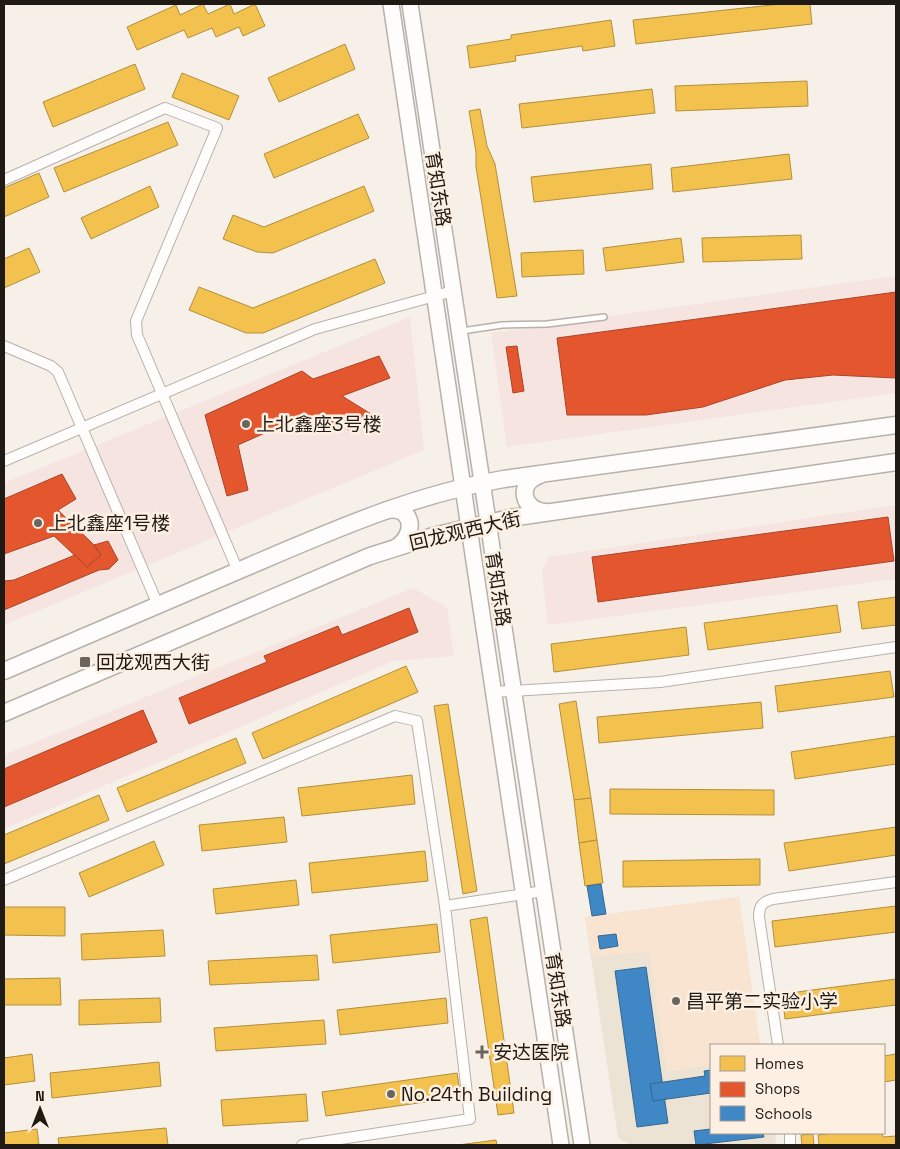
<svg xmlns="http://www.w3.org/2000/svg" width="900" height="1149" font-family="'Space Grotesk','Noto Sans SC',sans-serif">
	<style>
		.commercial { fill: #f6e4e0 }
		.education { fill: #ece3d5 }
		.green { fill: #f8e4d1 }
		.homes { fill: #f2c14e; stroke: #b38f3d }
		.shops { fill: #e4572e; stroke: #a94526 }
		.schools { fill: #3f88c5; stroke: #366790 }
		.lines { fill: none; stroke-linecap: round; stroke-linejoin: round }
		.service-casing { stroke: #b7b1ab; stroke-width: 8 }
		.minor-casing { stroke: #b7b1ab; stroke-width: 12 }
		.secondary-casing { stroke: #b7b1ab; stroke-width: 18 }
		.primary-casing { stroke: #b7b1ab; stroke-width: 19 }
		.service { stroke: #fefdfc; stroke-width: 5 }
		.minor { stroke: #fefdfc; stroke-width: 10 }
		.secondary { stroke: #fefdfc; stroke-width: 15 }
		.primary { stroke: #fefdfc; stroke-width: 16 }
		.poi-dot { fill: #6b655f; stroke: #fdf0e3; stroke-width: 2 }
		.labels { text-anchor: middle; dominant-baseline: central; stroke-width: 5; stroke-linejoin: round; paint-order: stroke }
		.street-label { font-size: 19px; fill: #201a14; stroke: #fdf0e3 }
		.poi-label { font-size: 19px; fill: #201a14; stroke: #fdf0e3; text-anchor: start }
	</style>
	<rect width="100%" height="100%" fill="#f7f0e9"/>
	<g class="commercial">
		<polygon points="896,276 896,393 507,447 491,333"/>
		<polygon points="410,317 424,450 4,625 4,483"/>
		<polygon points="896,505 896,579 548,625 542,571 548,557"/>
		<polygon points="413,588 447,607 454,656 393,661 4,829 4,755"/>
	</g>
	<polygon class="education" points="739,897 760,1045 711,1045 711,1133 775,1133 776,1145 631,1145 618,1138 585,917"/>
	<polygon class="green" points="739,897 760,1045 711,1045 711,1065 667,1072 649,951 592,957 585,917"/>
	<g class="homes">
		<polygon points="203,4 208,14 230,4 234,14 255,4 265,26 243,36 239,27 216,37 212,28 188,38 184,30 137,50 127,27 176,5 180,15"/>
		<polygon points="781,4 810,4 812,24 636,44 633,20"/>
		<polygon points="611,20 615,46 583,51 582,46 515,56 516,61 470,68 467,46 511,39 511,35"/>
		<polygon points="345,44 355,69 279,102 268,78"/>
		<polygon points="135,64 145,89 53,127 43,102"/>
		<polygon points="182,73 239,96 229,120 172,97"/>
		<polygon points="807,81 808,106 676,111 675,86"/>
		<polygon points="652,89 655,113 522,128 519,104"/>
		<polygon points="480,109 487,146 495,164 517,296 497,298 476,167 476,152 469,111"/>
		<polygon points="358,114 369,138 274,178 264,154"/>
		<polygon points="168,122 178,145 64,192 54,168"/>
		<polygon points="789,154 792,179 673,192 671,168"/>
		<polygon points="651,164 653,189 534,202 531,177"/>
		<polygon points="39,173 49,197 4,217 4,188"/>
		<polygon points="150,186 159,207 91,239 81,218"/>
		<polygon points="364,186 374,211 273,253 257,252 223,239 233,215 264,227"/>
		<polygon points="801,235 802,259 703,262 702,238"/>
		<polygon points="681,238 684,262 606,271 603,248"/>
		<polygon points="29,248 40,272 4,288 4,259"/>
		<polygon points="583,250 584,274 522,277 521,253"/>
		<polygon points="375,259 385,283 263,333 246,333 189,310 199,287 253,308"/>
		<polygon points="896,597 896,625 862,629 858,602"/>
		<polygon points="837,605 841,632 708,650 704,623"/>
		<polygon points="686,627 689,655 554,672 551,644"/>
		<polygon points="406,666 418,692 263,759 252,733"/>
		<polygon points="890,671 894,697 778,712 775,686"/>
		<polygon points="576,701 591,798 574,800 559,704"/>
		<polygon points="761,702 763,728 599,743 597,717"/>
		<polygon points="448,704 477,891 463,894 434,706"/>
		<polygon points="896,736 896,764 795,779 791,752"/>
		<polygon points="236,738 246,763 127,812 117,788"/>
		<polygon points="412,775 415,804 302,816 298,788"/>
		<polygon points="610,789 774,790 774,815 610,814"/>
		<polygon points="99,795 109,820 4,864 4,835"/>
		<polygon points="591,798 597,840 579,843 574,800"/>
		<polygon points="284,817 287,842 202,851 199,825"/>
		<polygon points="896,827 896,855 789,871 784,843"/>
		<polygon points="597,840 603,883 585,886 579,843"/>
		<polygon points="154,841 164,865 89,897 79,873"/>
		<polygon points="425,851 428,881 312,893 309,863"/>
		<polygon points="760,859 760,885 623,887 623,861"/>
		<polygon points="296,880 299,905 216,914 213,889"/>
		<polygon points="896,906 896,932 775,947 772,921"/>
		<polygon points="4,907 65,907 65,936 4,935"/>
		<polygon points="487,917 514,1113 498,1115 470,920"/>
		<polygon points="437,924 440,952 333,963 330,935"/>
		<polygon points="163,930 165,956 82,960 81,934"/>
		<polygon points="317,955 319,980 210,985 208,961"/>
		<polygon points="60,978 61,1005 4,1005 4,979"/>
		<polygon points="896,979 896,1005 785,1019 782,994"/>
		<polygon points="160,998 161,1022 79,1025 79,1000"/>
		<polygon points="446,998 448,1023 340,1035 337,1010"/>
		<polygon points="324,1020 326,1044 216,1051 214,1028"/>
		<polygon points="32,1054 35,1081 4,1085 4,1058"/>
		<polygon points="896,1054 896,1080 884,1082 884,1056"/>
		<polygon points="159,1062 161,1086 52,1098 50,1073"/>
		<polygon points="457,1073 461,1097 326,1116 322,1092"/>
		<polygon points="306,1094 308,1121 223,1126 221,1100"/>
		<polygon points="166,1128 168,1145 59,1145 58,1138"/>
		<polygon points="37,1129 39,1145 4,1145 4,1133"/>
		<polygon points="833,1133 882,1133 883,1137 896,1136 896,1145 819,1145 818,1135"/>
		<polygon points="813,1134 814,1145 802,1145 801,1135"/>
		<polygon points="496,1140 497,1145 458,1145"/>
	</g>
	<g class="shops">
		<polygon points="896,292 896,378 833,375 785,380 703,407 646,415 567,415 557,338"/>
		<polygon points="517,346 524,391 513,393 506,347"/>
		<polygon points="379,356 390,378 342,396 371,414 358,433 305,415 238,445 248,490 227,496 205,415 302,371 313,379"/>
		<polygon points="62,474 76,499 58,510 94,545 101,555 87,567 54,536 4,554 4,499"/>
		<polygon points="888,517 894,561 598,602 592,557"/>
		<polygon points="108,541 118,560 109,569 99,570 4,610 4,581 14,580 75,555 87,567 101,555 94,545"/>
		<polygon points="409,608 418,632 189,724 179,698 267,662 264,656 338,626 342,635"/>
		<polygon points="143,710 157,742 4,807 4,769"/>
	</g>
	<g class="schools">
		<polygon points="601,884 606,914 592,916 587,886"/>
		<polygon points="616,934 618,946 600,949 598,936"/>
		<polygon points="646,967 668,1123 637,1127 615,971"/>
		<polygon points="711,1070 711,1093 653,1101 650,1084 705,1076 704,1071"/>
		<polygon points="711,1129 711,1133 763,1133 764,1137 696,1145 694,1131"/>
	</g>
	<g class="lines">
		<defs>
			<polyline id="service" points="462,331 502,325 547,324 604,317"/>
			<g id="minor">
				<polyline points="4,180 165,108 217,128 136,321 137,335 238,571"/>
				<polyline points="4,346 51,366 58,372 158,605"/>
				<polyline points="4,461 315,329 453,291"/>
				<polyline points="494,692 660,682 896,647"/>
				<polyline points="4,880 395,716 417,721 445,906"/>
				<path d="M778 1045 759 917C759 906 762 902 773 899L896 882"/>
				<polyline points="790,1133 790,1145"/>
				<polyline points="302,1145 470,1119 445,906 544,891"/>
			</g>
			<g id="secondary">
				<polyline points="391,4 561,1145"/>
				<polyline points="410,4 582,1145"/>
			</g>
			<g id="primary">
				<path d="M540 475C516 483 522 511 546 512"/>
				<path d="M387 510C413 505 417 534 397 547"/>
				<path d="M4 671C85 637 166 602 247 567 331 531 414 494 504 479L896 425"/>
				<polyline points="4,713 370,556 433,536 510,518 896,462"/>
			</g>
		</defs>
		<use href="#service" class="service-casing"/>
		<use href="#minor" class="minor-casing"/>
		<use href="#secondary" class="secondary-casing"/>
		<use href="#primary" class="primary-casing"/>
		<use href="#service" class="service"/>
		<use href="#minor" class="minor"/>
		<use href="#secondary" class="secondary"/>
		<use href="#primary" class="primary"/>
	</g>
	<g class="poi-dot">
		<circle cx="246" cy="424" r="5"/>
		<circle cx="38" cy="523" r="5"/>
		<rect x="79" y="656" width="12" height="12" rx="2.5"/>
		<circle cx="676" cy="1001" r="5"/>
		<path d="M479.5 1044.5h5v5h5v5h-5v5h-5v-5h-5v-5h5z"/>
		<circle cx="391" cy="1094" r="5"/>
	</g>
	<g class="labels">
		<g class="street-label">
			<text transform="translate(438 189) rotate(81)">育知东路</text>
			<text transform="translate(465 531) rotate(-13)">回龙观西大街</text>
			<text transform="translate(498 589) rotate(81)">育知东路</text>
			<text transform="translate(558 990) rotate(81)">育知东路</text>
		</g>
		<g class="poi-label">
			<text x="256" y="424">上北鑫座3号楼</text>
			<text x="48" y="523">上北鑫座1号楼</text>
			<text x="96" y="662">回龙观西大街</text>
			<text x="686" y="1001">昌平第二实验小学</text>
			<text x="493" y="1052">安达医院</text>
			<text x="401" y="1094">No.24th Building</text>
		</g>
	</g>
	<rect width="900" height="1149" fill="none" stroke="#201a14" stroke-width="10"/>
	<rect x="710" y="1044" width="175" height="90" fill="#fdf0e3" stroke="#a59a90"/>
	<rect x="720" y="1056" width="25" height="15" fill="#f2c14e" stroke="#a59a90"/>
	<text x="755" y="1069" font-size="15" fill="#201a14">Homes</text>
	<rect x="720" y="1082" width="25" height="15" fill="#e4572e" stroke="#a59a90"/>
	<text x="755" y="1094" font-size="15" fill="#201a14">Shops</text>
	<rect x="720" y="1106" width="25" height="15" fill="#3f88c5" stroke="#a59a90"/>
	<text x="755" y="1119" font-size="15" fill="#201a14">Schools</text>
	<g transform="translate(40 1109)" stroke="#fdf0e3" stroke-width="4" paint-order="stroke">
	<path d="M0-4L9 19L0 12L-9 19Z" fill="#201a14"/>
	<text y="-8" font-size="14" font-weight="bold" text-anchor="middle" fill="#201a14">N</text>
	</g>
</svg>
